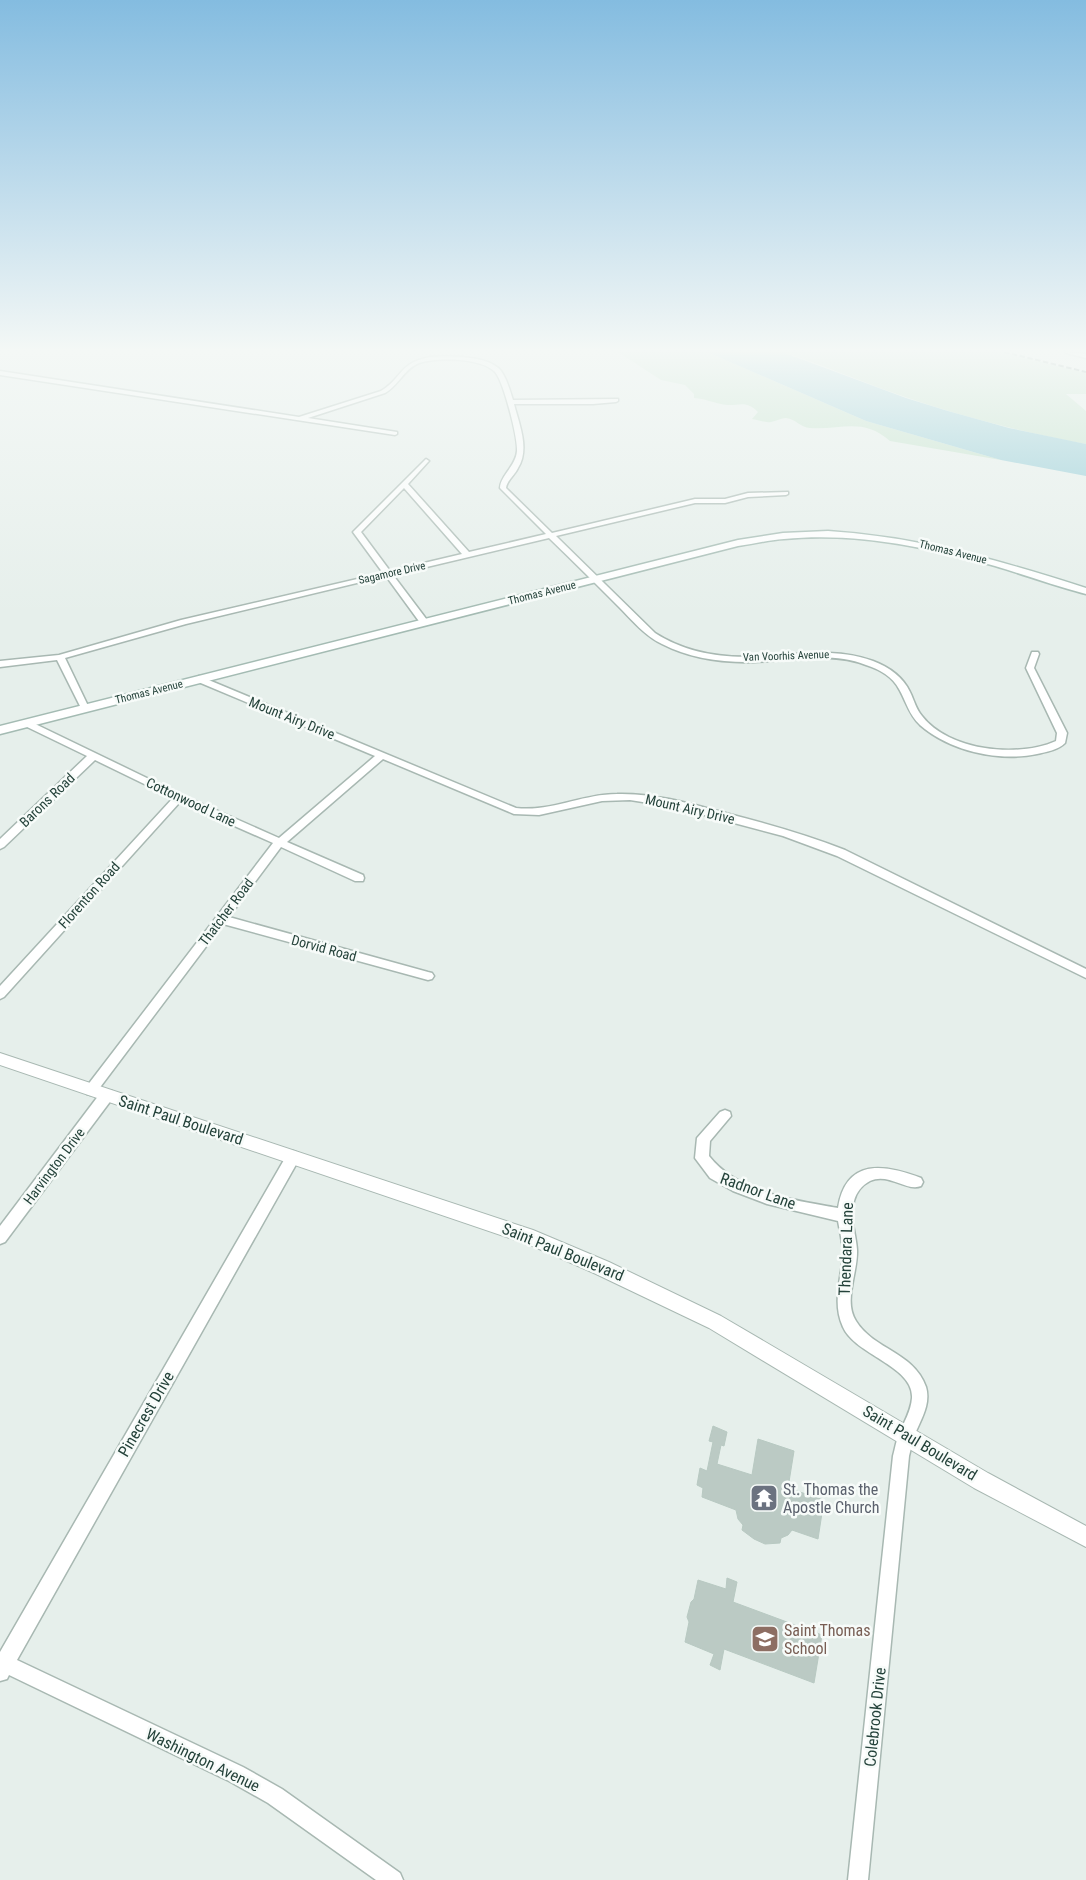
<svg xmlns="http://www.w3.org/2000/svg" width="1086" height="1880" font-family="'Roboto Condensed',sans-serif">
	<style>
		.green { fill: #bfe0c8 }
		.water { fill: #8ec9d4 }
		.building { fill: #bbcac4; stroke: #b8c9c2 }
		.lines { fill: none; stroke-linecap: round; stroke-linejoin: round }
		.minor-casing { stroke: #a8b8b2; stroke-width: 3 }
		.tertiary-casing { stroke: #a8b8b2; stroke-width: 2 }
		.secondary-casing { stroke: #a4bbb3; stroke-width: 3 }
		.minor { fill: #fff; fill-rule: evenodd }
		.tertiary { fill: #fff; fill-rule: evenodd }
		.secondary { fill: #fff; fill-rule: evenodd }
		.rail { stroke: #5f7d75; stroke-width: 2; stroke-dasharray: 5.5 2.5; stroke-linecap: butt }
		.labels { text-anchor: middle; dominant-baseline: central; stroke-width: 5; stroke-linejoin: round; paint-order: stroke }
		.far-street-label { font-size: 11px; fill: #24423a; stroke: #f7fbf9 }
		.street-label { font-size: 14px; fill: #24423a; stroke: #f7fbf9 }
		.near-street-label { font-size: 16px; fill: #24423a; stroke: #f7fbf9 }
		.near-worship-label { font-size: 16px; fill: #5b616d; stroke: #f7fbf9; text-anchor: start }
		.near-education-label { font-size: 16px; fill: #785e54; stroke: #f7fbf9; text-anchor: start }
	</style>
	<rect width="100%" height="100%" fill="#e6efeb"/>
	<g class="green">
		<path d="M618 352H707L866 421 1001 460 890 441C863 417 842 430 810 428 801 428 796 419 786 418 781 418 776 421 771 422 765 423 758 420 752 419L758 412C744 398 737 408 721 404 711 402 706 399 694 398V394L685 385 661 380Z"/>
		<path d="M782 352H1000L1086 373V394H1066L1086 411V444C1024 433 964 417 905 397 864 383 824 365 782 352Z"/>
	</g>
	<polygon class="water" points="707,352 782,352 906,398 948,411 1009,428 1086,444 1086,476 1001,460 866,421"/>
	<g class="building">
		<polygon points="713,1426 727,1432 724,1446 721,1445 717,1464 752,1475 758,1439 794,1451 788,1488 824,1500 818,1539 792,1530 788,1535 781,1538 780,1543 765,1544 754,1539 742,1530 743,1525 738,1519 736,1510 702,1497 703,1488 697,1485 700,1468 707,1471 713,1442 709,1441"/>
		<polygon points="727,1578 737,1582 733,1602 822,1635 814,1683 724,1649 720,1670 710,1665 714,1654 685,1642 689,1622 687,1617 691,1602 694,1599 698,1580 726,1589"/>
	</g>
	<g class="lines">
		<defs>
			<g id="minor">
				<polygon points="1065,352 1086,354 1086,358 1066,353"/>
				<path d="M430 357C448 356 489 355 501 371 507 379 510 391 513 400L618 399V401L616 402 593 404H514C519 424 530 449 518 468 515 475 507 480 506 488L552 533 695 499H725L748 493 788 492V494L786 495 748 497 725 503H695L556 536 655 633C688 654 726 659 764 656 802 654 837 648 873 661 889 667 903 677 910 692 914 700 916 709 922 716 949 751 1018 758 1056 741L1057 733 1026 668 1032 652H1038L1039 654 1034 668 1067 733 1065 743C1058 750 1046 752 1037 754 998 762 950 751 920 725 909 715 906 701 899 689 893 677 879 669 866 665 830 651 791 661 754 662 723 663 689 658 662 644 645 636 632 620 619 607 596 584 573 561 549 538L393 575 427 620V624H421L386 576 186 624 65 658 89 708 85 711 81 708 57 660 0 667V661L59 655 181 620 383 573 353 532 426 459 429 461 428 462 408 484 469 552 546 534 500 488C500 476 516 466 517 451 518 438 503 378 494 371 480 358 437 357 419 363 404 369 399 385 385 393L308 418 397 432V434L395 435 0 375V371L299 417 381 391C403 378 398 363 430 357ZM404 488 462 554 390 571 361 532Z"/>
				<path d="M199 676 516 808C551 812 582 794 617 794 655 793 692 804 729 814 768 824 807 835 845 850L1086 969V978L837 856 783 836 674 807 630 800 602 801 539 815 514 814 383 759 287 842 363 875 364 878 363 881H355L281 847 229 917 428 972 432 973 434 976 432 979 428 980 223 924 95 1094 91 1095 87 1094 85 1090 87 1086 273 843 180 802 4 997 0 999V986L173 798 95 760 4 847 0 849V839L87 756 23 725V721H29L182 795 279 838 375 756 196 681 195 679Z"/>
				<polygon points="107,1090 112,1091 113,1095 112,1099 5,1242 0,1244 0,1226 102,1091"/>
				<path d="M725 1110 730 1112 731 1116 710 1141 709 1156C738 1193 794 1200 838 1208 846 1158 884 1164 921 1178L923 1182 921 1186C907 1192 888 1172 870 1181 862 1185 856 1193 854 1201 849 1218 856 1233 857 1250 858 1272 843 1301 856 1321 874 1350 914 1352 926 1387 931 1404 921 1419 915 1434 912 1441 911 1449 909 1456L868 1880H848L893 1456C895 1449 896 1441 899 1434 904 1422 911 1411 912 1398 914 1366 855 1355 843 1327 832 1303 841 1280 843 1255 843 1244 840 1232 838 1221L767 1204 733 1191 710 1178 695 1158 697 1138 720 1112Z"/>
				<polygon points="293,1151 298,1153 300,1157 298,1161 17,1660 243,1767 282,1789 400,1873 403,1880 376,1880 268,1803 229,1781 9,1675 7,1679 0,1681 0,1652 288,1153"/>
			</g>
			<polygon id="tertiary" points="0,1053 533,1230 609,1262 721,1316 988,1473 1086,1526 1086,1547 974,1488 709,1328 596,1274 530,1245 0,1065"/>
			<path id="secondary" d="M828 531C920 537 998 560 1086 588V594C1055 586 1025 575 995 566 926 547 855 532 784 539 768 540 753 544 738 546L0 734V726L738 540 783 533Z"/>
		</defs>
		<use href="#minor" class="minor-casing"/>
		<use href="#tertiary" class="tertiary-casing"/>
		<use href="#secondary" class="secondary-casing"/>
		<use href="#minor" class="minor"/>
		<use href="#tertiary" class="tertiary"/>
		<use href="#secondary" class="secondary"/>
		<polyline class="rail" points="1004,352 1086,372"/>
	</g>
	<linearGradient id="sky" x2="0" y2="1"><stop stop-color="#84bce0"/><stop offset="0.57" stop-color="#f4f8f6"/><stop offset="1" stop-color="#f4f8f6" stop-opacity="0"/></linearGradient>
	<rect width="1086" height="615" fill="url(#sky)"/>
	<defs>
		<symbol id="temple-square" viewBox="-11 -11 22 22"><rect x="-9" y="-9" width="18" height="18" rx="4" fill="#6b7280" stroke="#f7fbf9"/><path d="M0-6L5-2H3V0L6.5 2.5H4V6H1.5V3h-3V6H-4V2.5H-6.5L-3 0V-2H-5Z" fill="#fff"/></symbol>
		<symbol id="school-square" viewBox="-11 -11 22 22"><rect x="-9" y="-9" width="18" height="18" rx="4" fill="#8d6e63" stroke="#f7fbf9"/><path d="M0-5L7-2L0 1L-7-2ZM-4 1L0 2.5L4 1V4Q0 6-4 4Z" fill="#fff"/></symbol>
	</defs>
	<g fill-rule="evenodd">
		<use href="#temple-square" x="748" y="1482" width="32" height="32"/>
		<use href="#school-square" x="749" y="1623" width="32" height="32"/>
	</g>
	<g class="labels">
		<g class="far-street-label">
			<text transform="translate(953 552) rotate(14)">Thomas Avenue</text>
			<text transform="translate(392 573) rotate(-13)">Sagamore Drive</text>
			<text transform="translate(542 593) rotate(-14)">Thomas Avenue</text>
			<text transform="translate(786 656) rotate(-2)">Van Voorhis Avenue</text>
			<text transform="translate(149 692) rotate(-14)">Thomas Avenue</text>
		</g>
		<g class="street-label">
			<text transform="translate(292 718) rotate(22)">Mount Airy Drive</text>
			<text transform="translate(47 800) rotate(-44)">Barons Road</text>
			<text transform="translate(191 802) rotate(25)">Cottonwood Lane</text>
			<text transform="translate(690 809) rotate(13)">Mount Airy Drive</text>
			<text transform="translate(89 895) rotate(-48)">Florenton Road</text>
			<text transform="translate(226 912) rotate(-53)">Thatcher Road</text>
			<text transform="translate(324 948) rotate(15)">Dorvid Road</text>
			<text transform="translate(54 1166) rotate(-53)">Harvington Drive</text>
		</g>
		<g class="near-street-label">
			<text transform="translate(181 1120) rotate(18)">Saint Paul Boulevard</text>
			<text transform="translate(758 1191) rotate(20)">Radnor Lane</text>
			<text transform="translate(846 1249) rotate(-88)">Thendara Lane</text>
			<text transform="translate(563 1252) rotate(22)">Saint Paul Boulevard</text>
			<text transform="translate(146 1414) rotate(-60)">Pinecrest Drive</text>
			<text transform="translate(920 1443) rotate(31)">Saint Paul Boulevard</text>
			<text transform="translate(875 1717) rotate(-84)">Colebrook Drive</text>
			<text transform="translate(203 1760) rotate(26)">Washington Avenue</text>
		</g>
		<g class="near-worship-label">
			<text x="783" y="1489">St. Thomas the<tspan x="783" dy="18">Apostle Church</tspan></text>
		</g>
		<g class="near-education-label">
			<text x="784" y="1630">Saint Thomas<tspan x="784" dy="18">School</tspan></text>
		</g>
	</g>
</svg>
